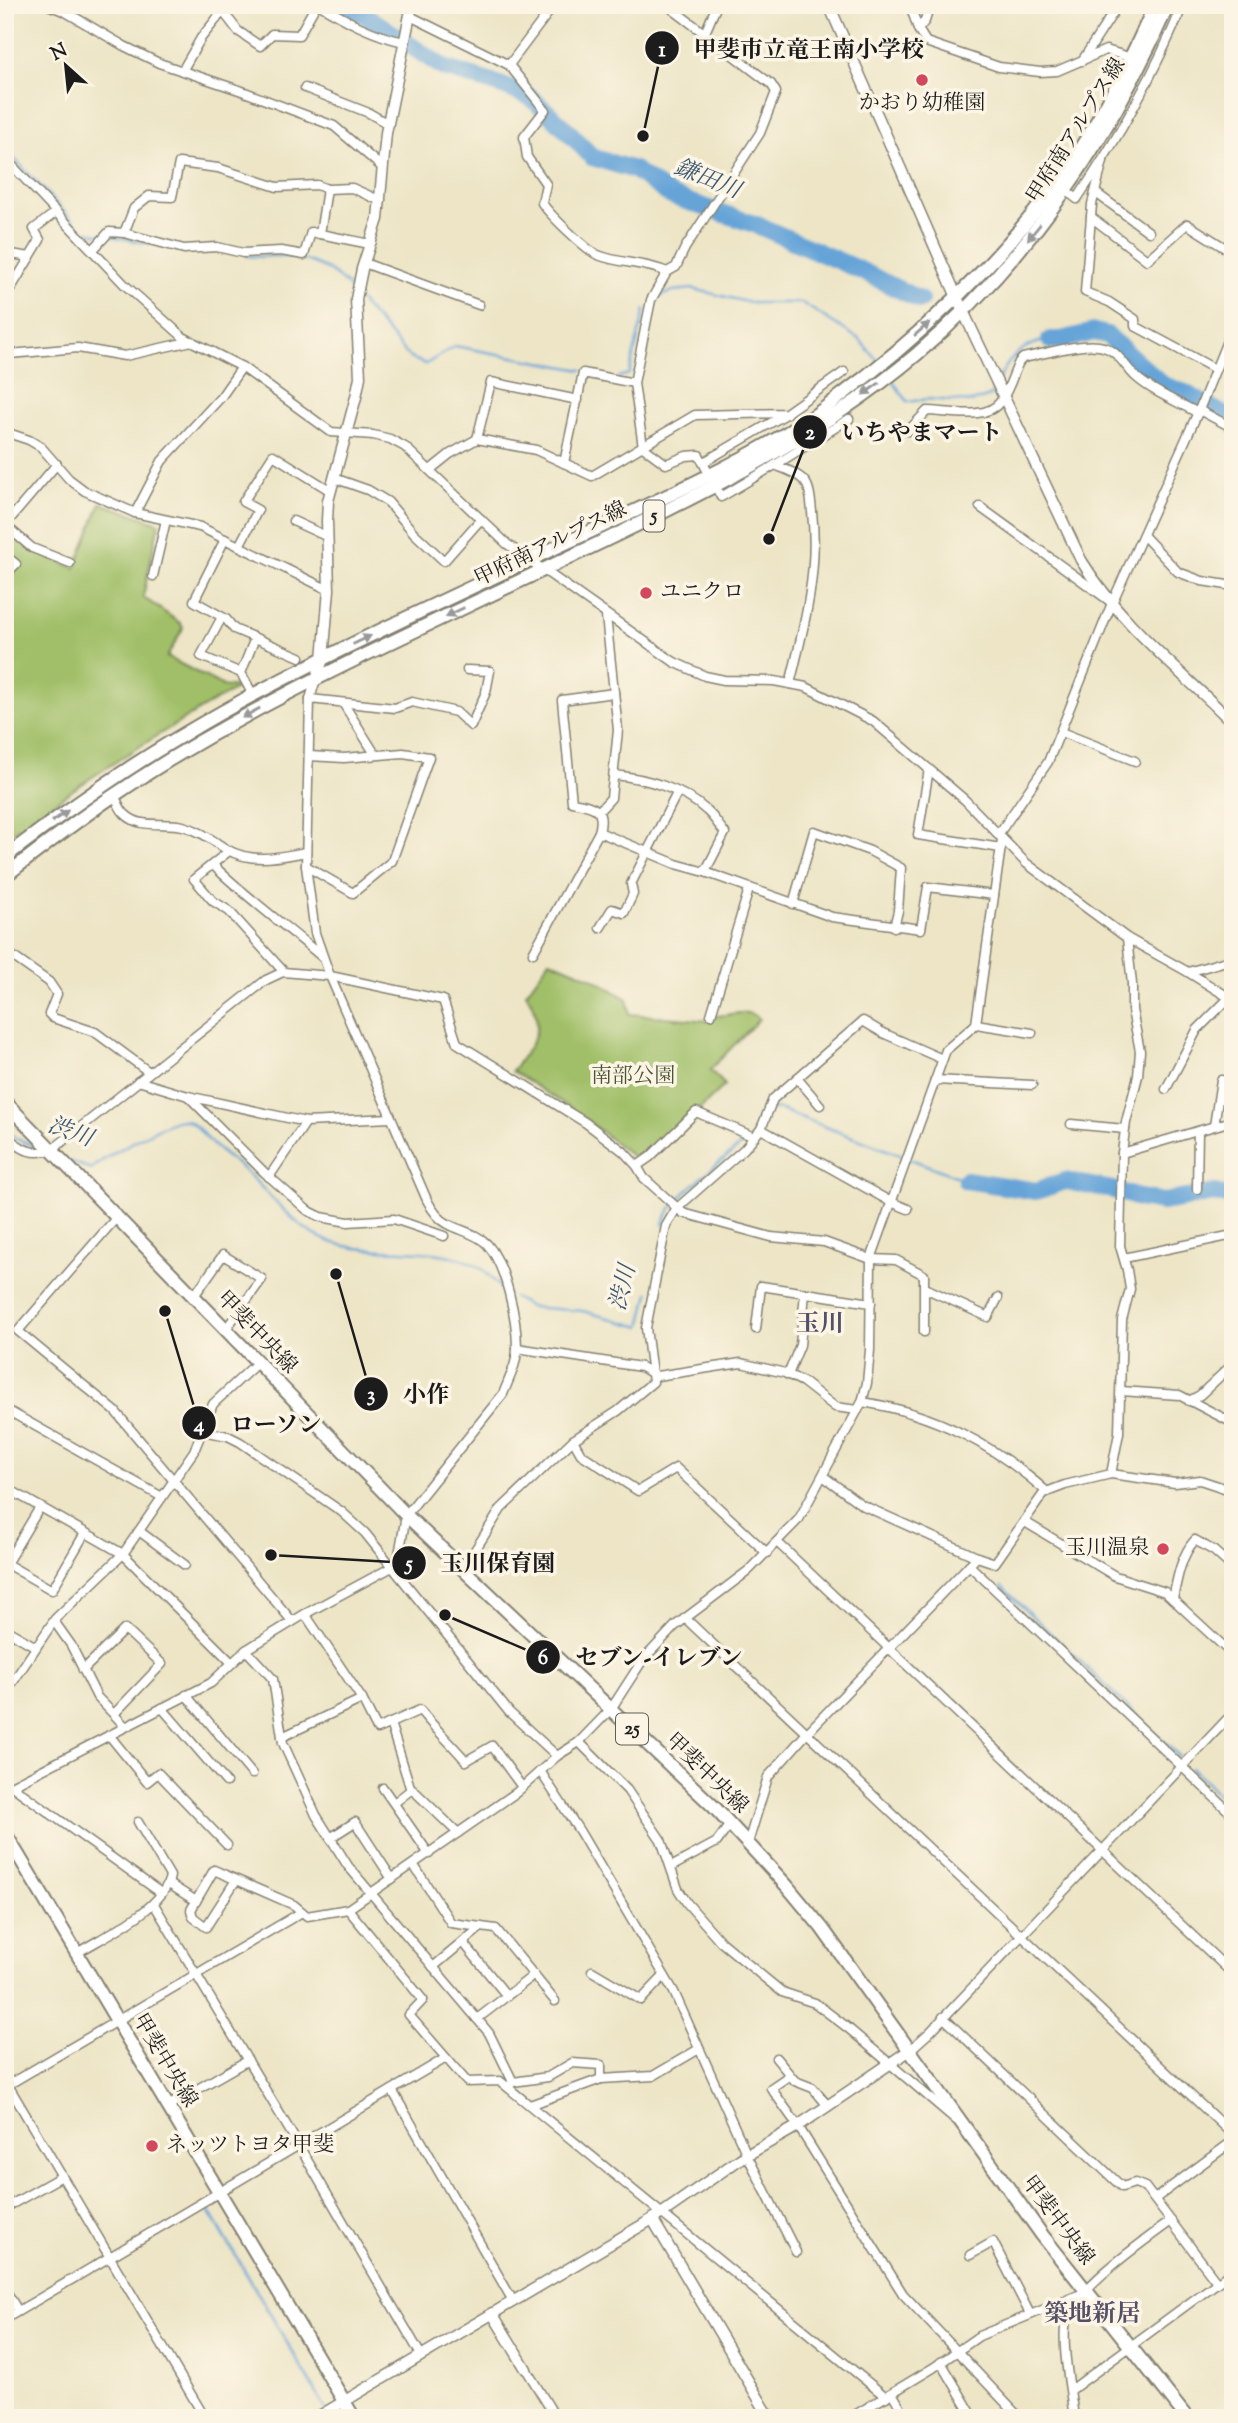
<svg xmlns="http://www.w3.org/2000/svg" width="1238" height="2423" font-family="'Sorts Mill Goudy','Noto Serif JP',serif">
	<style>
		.green { fill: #a0bf67; stroke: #5e6e42; stroke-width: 2 }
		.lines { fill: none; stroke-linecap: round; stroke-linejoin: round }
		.stream { stroke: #66a4d8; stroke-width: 2.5 }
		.river { stroke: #66a4d8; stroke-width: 18 }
		.minor-casing { stroke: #848071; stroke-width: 11 }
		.tertiary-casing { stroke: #848071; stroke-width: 13 }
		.primary-casing { stroke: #848071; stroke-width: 16 }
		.minor { stroke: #fff; stroke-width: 8 }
		.tertiary { stroke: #fff; stroke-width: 10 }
		.primary { stroke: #fff; stroke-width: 12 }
		.oneway { fill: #999 }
		.poi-dot { fill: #d1495b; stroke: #fcf5e5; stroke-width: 2.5 }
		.labels { text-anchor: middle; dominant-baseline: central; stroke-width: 7; stroke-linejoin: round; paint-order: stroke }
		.shield { fill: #fcf5e5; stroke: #5f5d58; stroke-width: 2 }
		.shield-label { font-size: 19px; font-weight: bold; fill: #1c1c1c }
		.poi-label { font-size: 21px; fill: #1c1c1c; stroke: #fcf5e5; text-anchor: start }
		.street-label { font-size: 21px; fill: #1c1c1c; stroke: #fcf5e5 }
		.park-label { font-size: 21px; fill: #4a5536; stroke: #fcf5e5 }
		.water-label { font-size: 23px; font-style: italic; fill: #3d5971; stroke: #fcf5e5 }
		.quarter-label { font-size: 24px; font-weight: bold; fill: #555067; stroke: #fcf5e5 }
		.leader { fill: none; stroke: #1c1c1c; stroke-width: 2.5 }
		.callout-dot { fill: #1c1c1c; stroke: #fcf5e5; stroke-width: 2.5 }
		.mark-label { font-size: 21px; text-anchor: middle; font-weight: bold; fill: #fff }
		.callout-label { font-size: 23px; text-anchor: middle; font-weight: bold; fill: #1c1c1c; stroke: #fcf5e5; stroke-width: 7; stroke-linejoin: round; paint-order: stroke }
	</style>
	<rect width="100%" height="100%" fill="#fcf5e5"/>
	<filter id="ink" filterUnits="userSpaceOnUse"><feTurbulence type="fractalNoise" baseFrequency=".0143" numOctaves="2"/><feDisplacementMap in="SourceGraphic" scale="14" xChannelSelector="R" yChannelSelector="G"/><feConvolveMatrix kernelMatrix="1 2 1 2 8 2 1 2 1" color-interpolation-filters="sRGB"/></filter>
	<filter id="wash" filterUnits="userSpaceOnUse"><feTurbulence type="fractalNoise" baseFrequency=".00686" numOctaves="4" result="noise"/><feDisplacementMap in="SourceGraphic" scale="28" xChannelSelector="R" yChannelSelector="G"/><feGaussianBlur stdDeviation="1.57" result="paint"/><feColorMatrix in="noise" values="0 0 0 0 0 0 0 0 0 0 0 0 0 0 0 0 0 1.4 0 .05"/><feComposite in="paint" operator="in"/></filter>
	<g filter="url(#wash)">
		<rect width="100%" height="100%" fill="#ede5c6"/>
		<g class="green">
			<path d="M101 503 159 523 143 597 180 623 183 628 167 657 225 687 243 685C161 731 82 782 5 837V578L19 563 5 551V528L31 550 75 568Z"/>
			<path d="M550 960 592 978 627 999 630 1014 710 1021 715 1016C731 1016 747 1007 759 1019L710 1070 725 1085 701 1108 693 1110 648 1155 641 1157 632 1156 575 1111 512 1071C533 1043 548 1027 526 993Z"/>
		</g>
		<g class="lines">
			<g class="stream">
				<polyline points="5,149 83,231 103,235"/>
				<polyline points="109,236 151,244"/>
				<path d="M247 256C256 257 265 256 275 256 307 256 334 269 354 293"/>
				<polyline points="654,299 673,291 693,289 751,303 802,303 859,339 879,362"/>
				<polyline points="360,301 410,358 426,364 455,346 582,370"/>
				<polyline points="619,377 629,374 645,309"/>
				<polyline points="891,379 908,402 928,399 972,402 990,396 995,389"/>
				<path d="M999 379C1017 342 1036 342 1075 336"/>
				<polyline points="772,1109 781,1110 966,1180"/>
				<polyline points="5,1130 15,1138 42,1149"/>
				<polyline points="752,1133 760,1121"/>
				<path d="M71 1162 91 1169C104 1158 170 1118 184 1120 195 1122 205 1137 212 1144 222 1154 235 1162 245 1171 266 1190 284 1214 307 1230 357 1265 423 1238 476 1265 489 1272 496 1286 507 1294"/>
				<path d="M663 1225C668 1199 724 1160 746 1141"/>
				<polyline points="513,1297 530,1307 583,1311 641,1327 649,1293"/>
				<polyline points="1002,1587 1179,1756"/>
				<polyline points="1191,1768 1233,1808"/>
				<polyline points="209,2210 326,2409"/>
			</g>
			<g class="river">
				<polyline points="343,5 362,13 444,68 500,85 530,97 563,126 592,157 634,170 671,196 757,225 864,272 920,300"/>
				<polyline points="1050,340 1061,340 1094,332 1107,335 1163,385 1185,393 1233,420"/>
				<polyline points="966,1180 1036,1191 1065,1181 1113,1190 1139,1198 1163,1202 1215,1193 1233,1198"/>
			</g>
		</g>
	</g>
	<g filter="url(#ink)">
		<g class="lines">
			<defs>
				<g id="minor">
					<polyline points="48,5 64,11 124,46 159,63 242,91 334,126 383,168"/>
					<polyline points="218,5 238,31 260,46 272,34 299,35 316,5"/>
					<path d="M320 5C347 21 372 35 404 42"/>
					<path d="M667 5 771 84 776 92 760 133 685 248 676 267 667 272 651 300 634 383 643 447 666 464 686 456 699 455 721 497 775 465C786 470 801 474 807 485 811 493 811 504 812 512 819 571 804 627 790 684"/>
					<polyline points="910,5 918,29 926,42 999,67 1040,72 1057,71 1106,50 1132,58"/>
					<path d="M410 16 509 65 545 110 524 137 527 157 546 184 542 203C550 215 586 250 598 255 620 264 645 262 667 272"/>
					<polyline points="918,29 925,21 930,5"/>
					<polyline points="704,35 717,5"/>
					<polyline points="1082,61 1118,5"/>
					<polyline points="509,65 554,5"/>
					<polyline points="182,71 201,38 223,11"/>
					<polyline points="305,88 369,113 388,124"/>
					<polyline points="5,158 125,285 183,337 242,367 331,432 373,435 390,439 405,447 507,544 674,662 705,676 724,680 774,681 806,687 873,721 965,800 1026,863 1127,938 1188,972 1233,1000"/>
					<polyline points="1103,161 1092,204 1085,292 1109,302 1135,319 1135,326 1215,369"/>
					<path d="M1063 188 1077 199C1120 136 1154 75 1183 5"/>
					<polyline points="327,189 320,234 370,244"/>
					<polyline points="1096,193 1149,232"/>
					<polyline points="1091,217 1147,260 1187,224 1233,253"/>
					<polyline points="124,233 184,249 217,247 243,253 281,251 304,255 311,232 320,234"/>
					<polyline points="92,251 109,232 124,233 134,208 149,196 172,197 179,163 218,168 277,187 317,185 327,189 352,188 381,201"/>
					<polyline points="5,253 30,257"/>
					<polyline points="364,263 479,305"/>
					<polyline points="5,288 10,290 40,240 34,229 56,212"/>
					<polyline points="5,361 10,354 78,348 125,356 192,341"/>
					<polyline points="1199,410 1233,428"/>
					<path d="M908 431 927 411C948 411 986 421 1000 402 1009 391 1013 374 1019 362L1023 358C1045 354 1077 343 1099 346 1117 348 1124 366 1136 377 1153 392 1178 402 1198 413"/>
					<polyline points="5,432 29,440 41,447 69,479 85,491 135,513 200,527 329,590"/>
					<polyline points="477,439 491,382 578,400"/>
					<polyline points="704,462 786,414"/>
					<polyline points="564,463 583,373 634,383"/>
					<polyline points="775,465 849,419"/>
					<polyline points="430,470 450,454 477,439 536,450 592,476 695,415 786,413 844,372"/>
					<polyline points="334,478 368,490 388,502 414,533 444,561 481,519"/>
					<polyline points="980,507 1107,599"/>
					<polyline points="135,513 162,461 221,397 242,367"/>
					<polyline points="293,521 328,537"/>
					<polyline points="5,525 57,464"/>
					<polyline points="5,525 32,548 70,563"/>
					<polyline points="1143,535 1178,572 1202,581 1233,586"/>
					<polyline points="225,539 194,601 226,619 234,629 300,657"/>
					<polyline points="239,546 258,510 243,502 273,455 331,491"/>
					<polyline points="5,555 16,564 5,575"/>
					<polyline points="153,576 166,520"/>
					<polyline points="222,617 201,656 241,673"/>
					<polyline points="253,695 241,673 255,638"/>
					<polyline points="310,699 395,708 412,702 456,712 471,726 486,692 490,671 467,670"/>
					<polyline points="343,703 375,754"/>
					<polyline points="1061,732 1135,761"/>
					<polyline points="929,769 918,835 1001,848"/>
					<path d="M614 775C645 778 684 789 707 811 714 817 719 826 725 833L705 872"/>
					<path d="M114 795C117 800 120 810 125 814 141 830 163 821 183 826 199 830 212 840 226 849 252 864 279 857 306 852"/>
					<polyline points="599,811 611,798 618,730 606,616"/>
					<polyline points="599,832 676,864 705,872 832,917 921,929 928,887 994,895"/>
					<polyline points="998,835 1048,762 1112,603 1199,410 1233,326"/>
					<polyline points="229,851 194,879 213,901 229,911 284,972"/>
					<path d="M213 865C247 898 286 926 322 957"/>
					<polyline points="306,866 353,893 392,861 429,757 403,753 344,758 309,756"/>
					<polyline points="793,904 814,831 870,851 901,868 898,911 894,927"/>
					<polyline points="600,928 612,909 624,913 633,894 631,884 677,793"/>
					<polyline points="5,951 49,982 57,994 49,1014 53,1018 95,1032 149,1072"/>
					<path d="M533 953 599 832C606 807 592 806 572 802L562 700 614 693"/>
					<polyline points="1188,972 1233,959"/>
					<polyline points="711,1015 749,889"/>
					<polyline points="976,1024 1032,1033"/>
					<polyline points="797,1078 820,1105"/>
					<polyline points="935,1080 1032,1085"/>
					<polyline points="138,1081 188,1096 264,1172 307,1210 321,1217 348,1222 394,1219 444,1236"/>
					<polyline points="1166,1089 1197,1030 1229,998"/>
					<polyline points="188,1096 306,1122 391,1118"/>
					<polyline points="1071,1124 1125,1129"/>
					<polyline points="1214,1126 1221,1080 1233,1081"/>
					<polyline points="761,1129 891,1202 908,1209"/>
					<path d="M5 1136C23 1149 29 1156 52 1150L266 980 283 972 330 976 443 1000 457 1043 586 1123 623 1151 637 1166 644 1178 683 1213 771 1237 824 1242 871 1259 896 1260 924 1275V1332"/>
					<polyline points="1122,1153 1225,1123 1233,1125"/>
					<polyline points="637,1166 650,1157 696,1112 754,1137"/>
					<polyline points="269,1177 306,1122"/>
					<polyline points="1197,1189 1198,1131"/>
					<polyline points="117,1217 18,1331 115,1411 292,1621"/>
					<polyline points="1124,1258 1233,1235"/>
					<polyline points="925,1288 988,1317 998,1298"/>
					<polyline points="194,1296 223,1255 262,1279 226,1329"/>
					<polyline points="756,1329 761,1286 871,1303"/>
					<polyline points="517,1348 641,1367 657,1376 741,1363 785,1373 803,1382 835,1407 858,1410"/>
					<polyline points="788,1375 800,1345 805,1293"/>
					<polyline points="1121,1391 1179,1395 1233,1423"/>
					<polyline points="1189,1401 1200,1395 1233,1364"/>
					<path d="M862 1402C934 1413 993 1444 1047 1492"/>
					<polyline points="5,1409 162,1497"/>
					<polyline points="203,1431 228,1436 240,1442 342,1512 365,1533 509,1712 557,1756"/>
					<polyline points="573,1440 581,1454 638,1491 676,1468 767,1553"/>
					<polyline points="1111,1474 1119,1433 1122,1320 1130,1289 1127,1270 1120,1246 1122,1153 1126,1122 1138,1076 1140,1051 1132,1010 1132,984 1127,938"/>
					<polyline points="823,1476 862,1505 977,1557 995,1563 1044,1493 1065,1485 1111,1474 1175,1483 1200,1480 1233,1491"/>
					<polyline points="5,1487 123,1554 232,1663"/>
					<polyline points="1025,1522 1115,1576 1165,1592 1233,1655"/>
					<polyline points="139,1531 185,1565"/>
					<polyline points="777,1542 1233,1974"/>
					<polyline points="5,1563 52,1590 85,1533"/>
					<polyline points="6,1564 40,1507"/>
					<polyline points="969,1565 1233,1815"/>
					<polyline points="463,1569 501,1509 573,1440 618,1411 653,1382 646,1328 666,1226 676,1209 744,1149 761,1129 773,1099 863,1021 883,1033 942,1059"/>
					<path d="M1173 1599C1177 1579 1181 1555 1195 1540L1214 1551 1233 1568"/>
					<path d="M305 1614 362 1699 377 1729 420 1710C434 1728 451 1743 466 1761L492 1746 522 1787"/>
					<polyline points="685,1618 1233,2135"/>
					<polyline points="54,1621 71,1645 97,1697 125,1726"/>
					<polyline points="5,1629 36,1647"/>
					<polyline points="246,1650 273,1679 283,1743 316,1815 348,1866 489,2033 513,2082"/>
					<polyline points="83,1670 125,1629 162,1664 114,1714"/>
					<polyline points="5,1694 55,1619 123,1554 194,1451 213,1404 258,1362"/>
					<polyline points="186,1695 252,1774"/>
					<polyline points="162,1708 226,1782"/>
					<polyline points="390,1723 410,1787 458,1833"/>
					<polyline points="109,1735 147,1782 158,1773 227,1845"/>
					<polyline points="282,1737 362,1699"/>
					<polyline points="579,1742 627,1790 661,1840 678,1889 687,1903 721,1942 782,1992 815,2003 848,2028 956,2120"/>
					<polyline points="540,1771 580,1832 674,1992 747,2155 796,2252"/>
					<polyline points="12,1786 161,1893"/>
					<polyline points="383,1788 429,1854"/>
					<path d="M5 1789 211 1683 246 1650 305 1614 394 1566 398 1561 406 1515 503 1394C509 1379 517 1364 517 1348 517 1320 506 1265 487 1244 476 1233 461 1231 448 1224 438 1219 432 1210 427 1200L330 976 315 933 306 866 310 699 316 679"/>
					<polyline points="394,1803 412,1789"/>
					<polyline points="330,1838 355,1822 392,1879"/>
					<polyline points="748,1843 768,1777 807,1733 977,1557"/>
					<polyline points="413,1864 451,1923 496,1929 555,2001"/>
					<polyline points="671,1867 717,1842 730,1824"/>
					<polyline points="169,1884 196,1901 214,1870 294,1905 307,1916 348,1909 517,1792 557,1756 579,1742 611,1709 642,1661 675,1626 748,1571 799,1519 862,1402 867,1383 870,1350 871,1259 946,1050 976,1024 1002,839"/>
					<polyline points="196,1901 191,1910 193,1917 206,1927 236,1880"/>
					<polyline points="154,1904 299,2146 421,2355"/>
					<polyline points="348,1909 423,2000 409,2015 467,2082 500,2081 886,2397"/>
					<polyline points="463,1942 507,1996"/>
					<path d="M77 1953C104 1936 164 1909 170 1876L138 1822"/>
					<polyline points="433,1967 481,1927"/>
					<polyline points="592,1971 641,2000 664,1976"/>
					<polyline points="943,2017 1122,2187 1135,2183 1145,2187 1217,2282"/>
					<polyline points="477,2019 534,1975"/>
					<polyline points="910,2050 930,2032 1233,1713"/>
					<polyline points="776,2058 795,2081 813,2088 828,2106"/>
					<polyline points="790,2075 771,2088 798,2126 903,2294 1020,2418"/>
					<polyline points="8,2085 205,2418"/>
					<polyline points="510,2085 513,2082 548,2077 572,2063 601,2065 601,2079 653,2076 699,2049"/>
					<polyline points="6,2086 302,1912"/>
					<polyline points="392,2090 513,2301"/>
					<polyline points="530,2105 601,2079"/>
					<polyline points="168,2106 248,2060"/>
					<polyline points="1156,2198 1233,2141"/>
					<polyline points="5,2208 62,2176"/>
					<polyline points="970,2255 993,2242 1030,2314"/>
					<polyline points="5,2289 18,2311"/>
					<polyline points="5,2319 446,2058"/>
					<polyline points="941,2362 974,2418"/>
					<polyline points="526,2369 556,2418"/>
					<polyline points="1071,2390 1233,2271"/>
					<polyline points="892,2393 907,2418"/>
					<polyline points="850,2418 933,2368 979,2336 1086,2292"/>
					<path d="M1074 2418C1071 2392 1061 2345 1066 2321 1074 2289 1144 2241 1171 2221"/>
				</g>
				<g id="tertiary">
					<path d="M829 5 963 311 1081 560C1120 624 1181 671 1233 723"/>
					<polyline points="316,679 323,659 329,590 327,521 328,501 356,397 360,377 356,299 362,269 378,219 386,133 412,5"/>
					<polyline points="653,2220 770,2418"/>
					<polyline points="492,2313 526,2369"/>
					<polyline points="316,2418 661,2214 740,2159 798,2126 910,2050"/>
				</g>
				<g id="primary">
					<path d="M5 857C61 814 120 772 181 736 292 669 412 616 529 560 624 515 722 475 811 418 829 406 846 391 864 378 943 316 1026 234 1080 149 1110 103 1133 55 1155 5"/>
					<path d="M5 876C41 848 76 821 113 796 247 705 397 640 543 570 672 508 807 447 917 354 1028 259 1110 138 1168 5"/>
					<polyline points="5,1102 406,1515 714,1807 787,1886 822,1928 1042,2235 1187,2418"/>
					<polyline points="5,1833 354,2418"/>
				</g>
			</defs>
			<use href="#minor" class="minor-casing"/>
			<use href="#tertiary" class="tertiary-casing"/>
			<use href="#primary" class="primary-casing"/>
			<use href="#minor" class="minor"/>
			<use href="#tertiary" class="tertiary"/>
			<use href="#primary" class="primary"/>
		</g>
		<defs><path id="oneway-solid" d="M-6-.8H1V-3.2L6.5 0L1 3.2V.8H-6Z" transform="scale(1.75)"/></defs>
		<g class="oneway">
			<use href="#oneway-solid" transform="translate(1034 232) rotate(129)"/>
			<use href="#oneway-solid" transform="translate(922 329) rotate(-41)"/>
			<use href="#oneway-solid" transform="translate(871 389) rotate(145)"/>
			<use href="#oneway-solid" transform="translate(455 612) rotate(154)"/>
			<use href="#oneway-solid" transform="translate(362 640) rotate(-26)"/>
			<use href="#oneway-solid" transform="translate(251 713) rotate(151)"/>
			<use href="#oneway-solid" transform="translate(60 816) rotate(-35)"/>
		</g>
	</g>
	<g class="poi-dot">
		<circle cx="922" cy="80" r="7"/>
		<circle cx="646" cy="593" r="7"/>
		<circle cx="1163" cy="1549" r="7"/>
		<circle cx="152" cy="2146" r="7"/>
	</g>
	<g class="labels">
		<g class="shield">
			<rect x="643.5" y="500.5" width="21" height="31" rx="5"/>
			<rect x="616" y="1713.5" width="32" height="31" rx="5"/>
		</g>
		<g class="shield-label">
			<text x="654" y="516">5</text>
			<text x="632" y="1729">25</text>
		</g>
		<g class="poi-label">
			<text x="922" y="104" text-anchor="middle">かおり幼稚園</text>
			<text x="660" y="593">ユニクロ</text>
			<text x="1149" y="1549" text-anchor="end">玉川温泉</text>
			<text x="166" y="2146">ネッツトヨタ甲斐</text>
		</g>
		<g class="street-label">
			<text transform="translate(1077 131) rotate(-58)">甲府南アルプス線</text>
			<text transform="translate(551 545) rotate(-26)">甲府南アルプス線</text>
			<text transform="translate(256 1333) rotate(46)">甲斐中央線</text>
			<text transform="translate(706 1774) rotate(44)">甲斐中央線</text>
			<text transform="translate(164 2061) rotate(59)">甲斐中央線</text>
			<text transform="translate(1057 2221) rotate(53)">甲斐中央線</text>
		</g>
		<g class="park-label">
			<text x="633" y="1077">南部公園</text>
		</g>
		<g class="water-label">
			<text transform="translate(707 180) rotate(22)">鎌田川</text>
			<text transform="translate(70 1133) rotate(20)">渋川</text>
			<text transform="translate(624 1288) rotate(-76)">渋川</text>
		</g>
		<g class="quarter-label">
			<text x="820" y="1325">玉川</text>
			<text x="1092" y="2315">築地新居</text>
		</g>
	</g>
	<path class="leader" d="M643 136L662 48M769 539L810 432M336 1274L371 1394M165 1311L199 1423M271 1555L409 1563M445 1615L543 1657"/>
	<g class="callout-dot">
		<circle cx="643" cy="136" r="7"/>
		<circle cx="769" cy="539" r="7"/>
		<circle cx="336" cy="1274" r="7"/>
		<circle cx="165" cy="1311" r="7"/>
		<circle cx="271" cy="1555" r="7"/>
		<circle cx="445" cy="1615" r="7"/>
		<circle cx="662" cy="48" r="18"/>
		<circle cx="810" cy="432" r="18"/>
		<circle cx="371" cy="1394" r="18"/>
		<circle cx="199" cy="1423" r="18"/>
		<circle cx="409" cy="1563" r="18"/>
		<circle cx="543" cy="1657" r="18"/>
	</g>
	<g class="mark-label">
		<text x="662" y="56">1</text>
		<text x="810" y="439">2</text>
		<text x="371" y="1401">3</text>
		<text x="199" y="1431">4</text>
		<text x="409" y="1570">5</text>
		<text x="543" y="1664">6</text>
	</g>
	<g class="callout-label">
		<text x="809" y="57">甲斐市立竜王南小学校</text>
		<text x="922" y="440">いちやまマート</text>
		<text x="426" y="1402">小作</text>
		<text x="276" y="1432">ローソン</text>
		<text x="498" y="1571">玉川保育園</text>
		<text x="659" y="1665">セブン-イレブン</text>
	</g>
	<rect width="1238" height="2423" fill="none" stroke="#fcf5e5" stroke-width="28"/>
	<g transform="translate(66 66) rotate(333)" stroke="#fcf5e5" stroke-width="5" paint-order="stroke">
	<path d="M0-5L12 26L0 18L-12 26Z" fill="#1c1c1c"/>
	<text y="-10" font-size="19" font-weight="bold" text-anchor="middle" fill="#1c1c1c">N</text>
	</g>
</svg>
